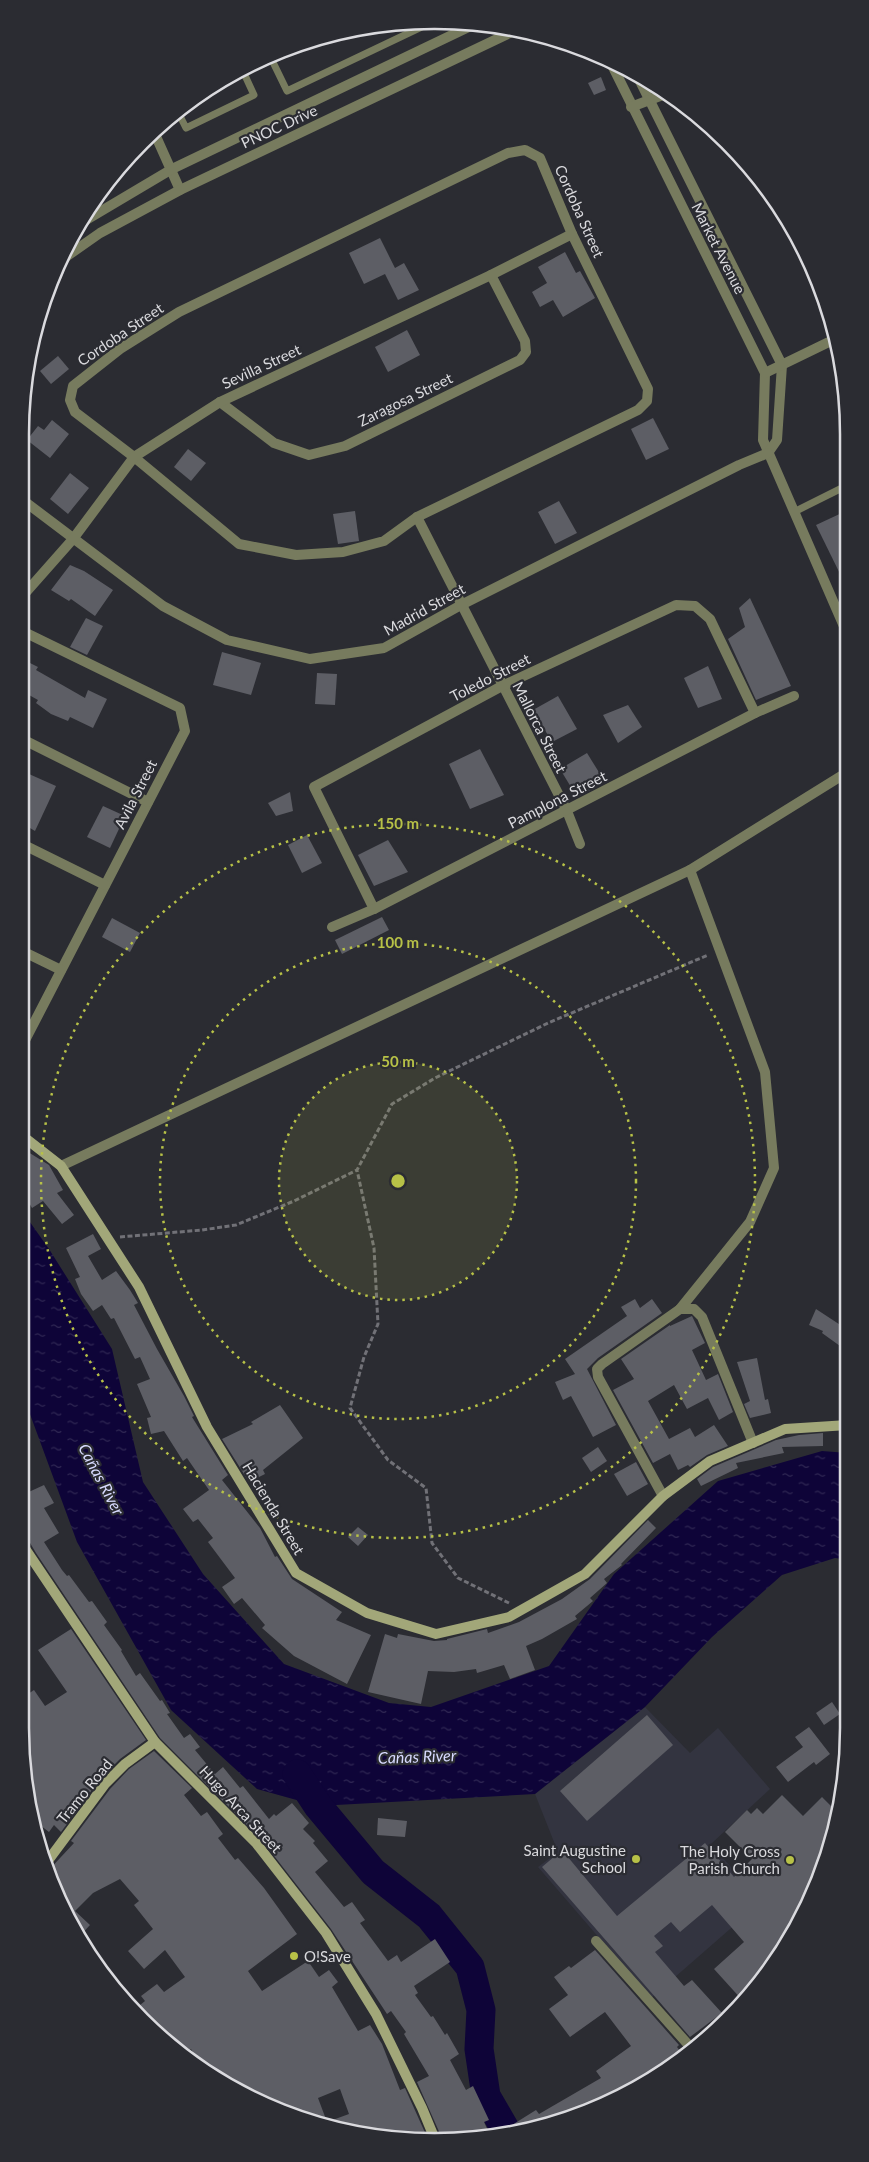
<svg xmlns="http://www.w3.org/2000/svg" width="869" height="2162" font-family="Lato,sans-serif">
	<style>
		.built { fill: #333440 }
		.water { fill: url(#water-ripples) }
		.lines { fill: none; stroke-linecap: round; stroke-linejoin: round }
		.river { stroke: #0e0438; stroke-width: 29 }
		.building { fill: #5d5e65; fill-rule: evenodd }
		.path { stroke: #717177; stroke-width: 3; stroke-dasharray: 5 2.5; stroke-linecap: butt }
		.lane { stroke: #777b5e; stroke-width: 7 }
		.street { stroke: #777b5e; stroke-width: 10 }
		.secondary { stroke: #a2a779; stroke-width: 10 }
		.ring { fill: none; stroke: #b7c147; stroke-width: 2.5; stroke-dasharray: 2.5 5 }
		.poi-dot { fill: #b7c147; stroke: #2b2c32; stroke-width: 2 }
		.labels { text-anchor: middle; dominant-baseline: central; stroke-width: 4.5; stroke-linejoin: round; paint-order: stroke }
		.street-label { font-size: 15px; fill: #dadade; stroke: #2b2c32 }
		.poi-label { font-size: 15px; fill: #dadade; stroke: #2b2c32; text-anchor: end }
		.water-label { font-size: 16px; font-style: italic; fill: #d7dafe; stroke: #2b2c32 }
		.rim { fill: none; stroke: #dadade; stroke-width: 2.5 }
		.centre { fill: #b7c147; stroke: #2b2c32; stroke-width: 2.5 }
		.ring-label { font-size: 15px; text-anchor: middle; font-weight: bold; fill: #b7c147; stroke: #2b2c32; stroke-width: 4.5; stroke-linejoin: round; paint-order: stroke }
	</style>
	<defs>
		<pattern id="water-ripples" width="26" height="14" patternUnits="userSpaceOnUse" patternTransform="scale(1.25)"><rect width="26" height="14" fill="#0e0438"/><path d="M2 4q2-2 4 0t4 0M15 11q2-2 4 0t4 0" fill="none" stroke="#302854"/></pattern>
	</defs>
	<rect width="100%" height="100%" fill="#2b2c32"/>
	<polygon class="built" points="645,1707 690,1753 718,1728 770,1789 711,1844 761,1902 651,1998 538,1867 558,1852 535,1794"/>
	<polygon class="water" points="20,1208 49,1249 112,1349 143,1482 203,1574 284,1664 389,1703 431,1707 549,1666 614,1574 718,1481 822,1451 848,1453 849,1560 835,1558 782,1575 712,1637 645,1707 535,1794 318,1806 257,1789 171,1710 77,1542 20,1387"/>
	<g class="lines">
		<polyline class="river" points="297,1774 318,1806 373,1872 429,1916 470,1967 481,2010 479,2049 486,2096 508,2134"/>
	</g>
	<g class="building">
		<polygon points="601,77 606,90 594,95 588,83"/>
		<polygon points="380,238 395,268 404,263 419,290 398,300 385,274 364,284 349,253"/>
		<polygon points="565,252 576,273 580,271 595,298 563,317 553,300 540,307 532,292 547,283 538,267"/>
		<polygon points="407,330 420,355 388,372 375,347"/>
		<polygon points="58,356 69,369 51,384 40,371"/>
		<polygon points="653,418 669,449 646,460 631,429"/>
		<polygon points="52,420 69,434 50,458 27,440 38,426 44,430"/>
		<polygon points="188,449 206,463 191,481 174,467"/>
		<polygon points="70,473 89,488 68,514 50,499"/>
		<polygon points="559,501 577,533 555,544 538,512"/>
		<polygon points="355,511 359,541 338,544 333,514"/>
		<polygon points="846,511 846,586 816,525"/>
		<polygon points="70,565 84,571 113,590 95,616 71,599 69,601 51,590"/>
		<polygon points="750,598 791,686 756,700 728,639 745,627 739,608"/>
		<polygon points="86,618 103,626 87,655 70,647"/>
		<polygon points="222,652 261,663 251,695 213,685"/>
		<polygon points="20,658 38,667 36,670 85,698 88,690 107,699 93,728 70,717 68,721 51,714 36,703 38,700 20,690"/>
		<polygon points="708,666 722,699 698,708 684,678"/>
		<polygon points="317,673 337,674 335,705 315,704"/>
		<polygon points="558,696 577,729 552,742 533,710"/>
		<polygon points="628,705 642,727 618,743 603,715"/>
		<polygon points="480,749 504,795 470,809 449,764"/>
		<polygon points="587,753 605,782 577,797 560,769"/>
		<polygon points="20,770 56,786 35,831 20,822"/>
		<polygon points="290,792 293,811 276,816 268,803"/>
		<polygon points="103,806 125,816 110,848 87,837"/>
		<polygon points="307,835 322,863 302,873 288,845"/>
		<polygon points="388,840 408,872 374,886 358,855"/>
		<polygon points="382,917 389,930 342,954 335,940"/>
		<polygon points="112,918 140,933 130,952 102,937"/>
		<polygon points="20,1147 49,1165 63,1190 57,1193 74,1215 62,1224 43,1201 32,1208 20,1187"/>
		<polygon points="93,1234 101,1249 88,1256 102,1280 116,1271 130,1290 138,1303 134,1305 157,1349 184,1396 194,1416 192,1417 228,1475 222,1480 260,1528 275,1557 277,1556 292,1579 342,1612 336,1620 371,1635 347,1684 294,1656 262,1628 265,1625 242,1598 234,1604 222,1587 235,1578 208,1542 213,1538 198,1519 193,1522 183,1509 209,1490 187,1458 183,1461 164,1431 151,1434 147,1418 151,1417 137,1384 150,1379 140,1357 135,1359 114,1318 111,1319 102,1305 93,1311 81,1294 75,1279 80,1277 66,1248"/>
		<polygon points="635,1299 640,1308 652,1299 662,1313 598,1358 587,1369 616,1425 593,1437 571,1396 563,1400 555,1382 575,1374 565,1359 627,1316 621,1307"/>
		<polygon points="816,1309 848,1330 848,1334 840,1346 822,1333 823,1331 809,1325"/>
		<polygon points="692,1316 705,1343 692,1350 706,1380 718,1374 733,1412 719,1420 708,1398 687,1409 674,1385 648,1401 669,1439 690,1428 695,1437 714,1425 728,1446 707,1455 690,1467 688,1465 678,1470 670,1454 653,1463 613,1390 634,1379 621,1359 670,1325 670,1326"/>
		<polygon points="757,1358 765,1400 768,1399 771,1413 750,1418 744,1404 750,1401 737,1362"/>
		<polygon points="280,1405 303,1438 263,1470 265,1474 249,1482 222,1439 253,1424 251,1422"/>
		<polygon points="823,1433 823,1446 782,1447 784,1453 736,1463 738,1468 701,1486 697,1479 713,1467 776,1440 799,1435"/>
		<polygon points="598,1447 607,1461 591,1472 582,1458"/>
		<polygon points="636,1462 648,1484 627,1496 614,1474"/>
		<polygon points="44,1485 54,1503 44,1508 59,1533 44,1542 62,1570 67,1576 69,1575 89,1602 92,1601 107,1622 104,1625 122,1650 121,1651 136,1676 140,1673 160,1701 162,1700 170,1713 167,1714 184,1738 190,1734 200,1747 195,1750 215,1774 223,1767 240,1788 243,1786 269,1819 274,1814 276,1816 292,1803 309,1823 303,1829 315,1841 313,1843 328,1861 315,1872 344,1907 352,1902 365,1920 360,1923 388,1961 397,1955 401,1962 435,1939 450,1962 414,1986 418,1993 415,1995 431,2017 433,2016 445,2035 447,2033 459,2054 450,2060 466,2090 473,2086 489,2120 484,2122 490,2135 441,2136 417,2082 429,2076 404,2034 406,2032 391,2011 387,2014 331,1929 261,1839 160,1738 36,1553 20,1526 20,1496"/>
		<polygon points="648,1520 656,1528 621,1564 622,1565 604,1579 607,1583 590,1598 593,1601 575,1616 577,1619 542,1639 526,1646 535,1670 510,1679 504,1665 477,1673 476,1669 454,1672 428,1671 421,1704 368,1692 385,1634 397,1638 398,1634 434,1641 447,1640 447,1639 487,1629 488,1633 519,1622 562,1599 590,1579"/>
		<polygon points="358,1527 368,1535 358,1546 348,1537"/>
		<polygon points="71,1629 146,1740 120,1759 100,1779 61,1832 54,1825 49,1832 36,1822 20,1728 26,1723 20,1715 20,1680 28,1694 34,1690 45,1706 67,1692 38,1650"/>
		<polygon points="832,1702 840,1714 824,1725 816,1713"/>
		<polygon points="647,1715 673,1745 587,1821 560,1791"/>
		<polygon points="809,1727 830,1754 816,1765 814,1762 788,1782 776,1767 803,1747 795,1737"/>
		<path d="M154 1751 192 1788 184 1795 201 1816 207 1812 223 1834 218 1838 235 1860 238 1858 264 1888 297 1934 248 1971 262 1991 308 1961 319 1977 329 1970 338 1982 332 1987 358 2031 370 2025 382 2044 400 2090 405 2088 427 2137 380 2138 302 2120 228 2087 199 2063 191 2049 186 2053 134 2010 145 2001 141 1996 157 1984 164 1992 185 1977 165 1950 144 1969 128 1951 153 1929 134 1905 139 1901 120 1879 93 1893 75 1911 90 1925 78 1938 75 1934 47 1872 74 1843 71 1841 110 1789 129 1769ZM340 2089 349 2114 327 2122 318 2098Z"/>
		<polygon points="782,1795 803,1816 822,1797 835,1810 827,1860 763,1980 743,2001 714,1969 744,1942 712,1905 680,1932 671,1922 654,1936 663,1946 655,1952 684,1986 692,1980 722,2013 690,2037 542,1867 562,1850 617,1916 705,1843 734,1877 752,1859 725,1832 747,1810 751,1814 757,1808 763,1814"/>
		<polygon points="378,1818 407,1821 405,1837 377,1835"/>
		<polygon points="595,1950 679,2045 677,2047 684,2056 642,2086 515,2134 496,2135 536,2110 539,2114 601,2078 596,2071 631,2046 605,2012 570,2037 549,2009 568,1995 554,1977 569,1966 571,1968"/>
	</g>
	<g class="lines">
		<g class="path">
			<polyline points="120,1237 202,1230 236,1225 294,1201 357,1170"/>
			<polyline points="509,1603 458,1578 432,1543 426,1488 388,1460 350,1408 364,1357 378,1324 374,1248 357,1170 392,1104 435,1078 548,1023 708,955"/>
		</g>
		<g class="lane">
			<polyline points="270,56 287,91 432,22"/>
			<polyline points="177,110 186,128 254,95 242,69"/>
			<polyline points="794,512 846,486"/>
		</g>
		<g class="street">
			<polyline points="611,63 765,373 763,440 846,631"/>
			<polyline points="638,77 782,365 777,440 768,453"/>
			<polyline points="631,107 668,93"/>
			<polyline points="154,132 180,190"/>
			<polygon points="525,150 540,158 572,234 648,389 647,401 638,410 417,517 384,541 343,552 296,555 239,544 134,457 75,412 70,400 73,386 120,349 179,312 508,153"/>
			<polyline points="76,226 172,169 477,23"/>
			<polyline points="60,261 100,233 180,190 516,30"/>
			<polyline points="765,373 833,340"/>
			<polyline points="220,402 274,443 309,455 345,446 520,360 526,352 525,341 491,275"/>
			<polyline points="20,498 163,606 227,640 310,659 384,648 461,605 739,465 768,453"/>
			<polyline points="417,517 567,811 580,844"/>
			<polyline points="20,599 73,539 134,457 220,402 491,275 572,234"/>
			<polyline points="20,630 180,708 185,731 20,1050"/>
			<polyline points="20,738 148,802"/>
			<polyline points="20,843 105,885"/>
			<polyline points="374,909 314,787 502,686 676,605 695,606 710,619 755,713"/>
			<polyline points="332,927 374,909 755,713 794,696"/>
			<polyline points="20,950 61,970"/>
			<polyline points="61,1166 690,870 846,773"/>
			<polyline points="680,1309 750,1222 774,1168 765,1072 690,870"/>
			<polyline points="663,1496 598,1377 597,1369 602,1364 680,1309 694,1309 702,1317 753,1443"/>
			<polyline points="596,1941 693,2050"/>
		</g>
		<g class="secondary">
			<polyline points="20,1134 61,1166 139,1287 207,1427 296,1573 367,1613 436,1634 509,1617 585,1574 663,1496 710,1461 785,1429 848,1425"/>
			<polyline points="20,1541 155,1742 256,1843 326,1933 376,2014 422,2108 434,2137"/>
			<polyline points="44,1866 105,1784 125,1764 155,1742"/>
		</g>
	</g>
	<circle cx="398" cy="1181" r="119" fill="#b7c147" fill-opacity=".12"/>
	<g class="ring">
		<circle cx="398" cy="1181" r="119"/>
		<circle cx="398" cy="1181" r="238"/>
		<circle cx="398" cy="1181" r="357"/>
	</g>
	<g class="poi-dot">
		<circle cx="636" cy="1859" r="5"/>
		<circle cx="790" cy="1860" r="5"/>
		<circle cx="294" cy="1956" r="5"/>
	</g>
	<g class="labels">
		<g class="street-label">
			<text transform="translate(279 126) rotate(-25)">PNOC Drive</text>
			<text transform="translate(580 211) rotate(66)">Cordoba Street</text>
			<text transform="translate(719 248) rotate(63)">Market Avenue</text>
			<text transform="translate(120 334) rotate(-34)">Cordoba Street</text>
			<text transform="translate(261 366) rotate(-25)">Sevilla Street</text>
			<text transform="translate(405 399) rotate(-26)">Zaragosa Street</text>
			<text transform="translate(424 609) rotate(-29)">Madrid Street</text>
			<text transform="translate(490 677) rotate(-27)">Toledo Street</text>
			<text transform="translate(540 727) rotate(63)">Mallorca Street</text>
			<text transform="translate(135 794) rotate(-63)">Avila Street</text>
			<text transform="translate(557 799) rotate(-27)">Pamplona Street</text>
			<text transform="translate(274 1508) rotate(59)">Hacienda Street</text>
			<text transform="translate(84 1791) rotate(-51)">Tramo Road</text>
			<text transform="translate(241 1809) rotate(47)">Hugo Arca Street</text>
		</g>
		<g class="poi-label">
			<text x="626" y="1850">Saint Augustine<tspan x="626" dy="17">School</tspan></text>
			<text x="780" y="1851">The Holy Cross<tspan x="780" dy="17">Parish Church</tspan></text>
			<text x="304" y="1956" text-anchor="start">O!Save</text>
		</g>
		<g class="water-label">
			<text transform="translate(102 1479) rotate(62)">Cañas River</text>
			<text transform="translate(417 1756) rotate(-2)">Cañas River</text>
		</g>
	</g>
	<path d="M0 0H869V2162H0ZM434 29H435A405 405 0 0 1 840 434V1728A405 405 0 0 1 435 2133H434A405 405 0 0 1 29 1728V434A405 405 0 0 1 434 29Z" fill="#2b2c32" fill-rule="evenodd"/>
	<path class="rim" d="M434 29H435A405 405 0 0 1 840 434V1728A405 405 0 0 1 435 2133H434A405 405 0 0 1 29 1728V434A405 405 0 0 1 434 29Z"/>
	<circle cx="398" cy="1181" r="8" class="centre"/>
	<g class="ring-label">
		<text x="398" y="829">150 m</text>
		<text x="398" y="948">100 m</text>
		<text x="398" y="1067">50 m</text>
	</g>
</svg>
